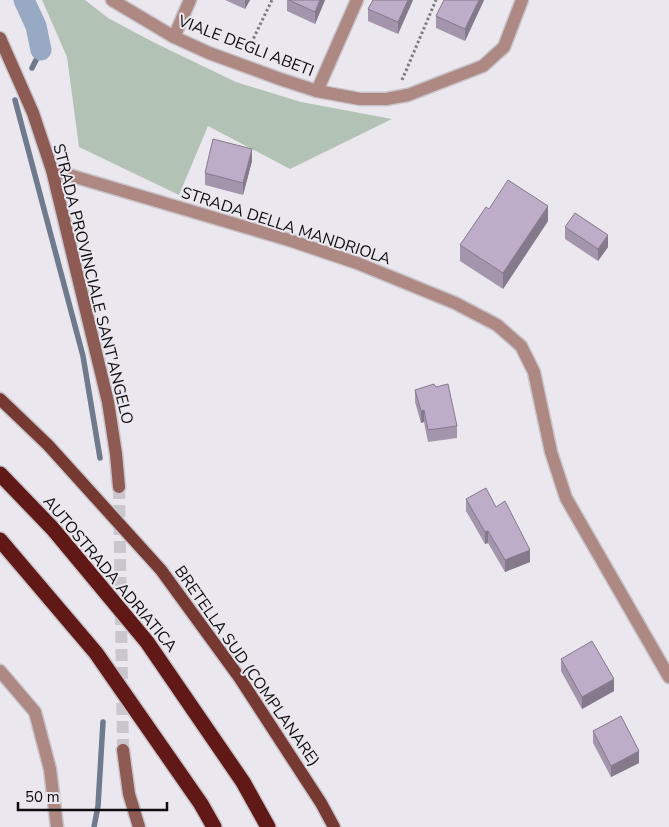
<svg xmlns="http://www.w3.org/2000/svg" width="669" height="827" font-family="'Nunito Sans',sans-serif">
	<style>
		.green { fill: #b2c3b6 }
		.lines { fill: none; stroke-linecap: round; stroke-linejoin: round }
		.stream { stroke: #6f7a8d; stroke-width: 5.5 }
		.canal { stroke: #98a9c3; stroke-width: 21 }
		.secondary-tunnel { stroke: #cac6cd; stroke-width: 12; stroke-dasharray: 12 6; stroke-linecap: butt }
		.street-casing { stroke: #c8c4ca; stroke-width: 15 }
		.secondary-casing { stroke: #c8c4ca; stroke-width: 15 }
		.primary-casing { stroke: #c8c4ca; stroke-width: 15 }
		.highway-casing { stroke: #c8c4ca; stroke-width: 18 }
		.path { stroke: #7e7c80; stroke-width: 3; stroke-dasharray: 2.5 2.5; stroke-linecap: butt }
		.street { stroke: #ae8983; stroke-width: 12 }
		.secondary { stroke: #8e5a54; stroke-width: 12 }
		.primary { stroke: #763932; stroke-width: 12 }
		.highway { stroke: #601916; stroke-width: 15 }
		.wall { fill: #a395ac }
		.shaded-wall { fill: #85798c }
		.building { fill: #beadc8; stroke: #85798c }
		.labels { text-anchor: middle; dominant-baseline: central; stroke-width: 4; stroke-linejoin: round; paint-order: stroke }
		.street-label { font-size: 16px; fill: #0e0d0f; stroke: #ebe7ee }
	</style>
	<rect width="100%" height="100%" fill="#ebe7ee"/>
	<polygon class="green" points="42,0 85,0 108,18 155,43 236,82 301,102 392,119 290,169 208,126 179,195 79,147 67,57"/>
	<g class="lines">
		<g class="stream">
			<polyline points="32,68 41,50"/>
			<polyline points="15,100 83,356 100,458"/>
			<polyline points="94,827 98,806 103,722"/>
		</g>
		<polyline class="canal" points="24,0 36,26 41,50"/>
		<polyline class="secondary-tunnel" points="119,487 123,750"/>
		<defs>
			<g id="street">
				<polyline points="112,0 174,37 209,53 280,79 317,91 360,99 386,99 408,95 483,66 504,47 522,0"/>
				<polyline points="174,37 190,0"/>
				<polyline points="317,91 357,0"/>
				<polyline points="52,170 289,240 357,263 455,303 497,325 521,346 534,372 551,452 566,498 669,677"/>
				<polyline points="0,671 35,712 50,769 57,827"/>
			</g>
			<g id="secondary">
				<polyline points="0,38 33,113 52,170 108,402 116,454 119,487"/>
				<polyline points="123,750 129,794 139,827"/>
			</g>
			<polyline id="primary" points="0,399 48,445 161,570 239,677 321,803 334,827"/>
			<g id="highway">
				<polyline points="0,474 53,529 147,642 243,782 268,827"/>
				<polyline points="0,540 96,653 201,804 214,827"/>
			</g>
		</defs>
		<use href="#street" class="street-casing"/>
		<use href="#secondary" class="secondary-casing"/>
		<use href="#primary" class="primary-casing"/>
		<use href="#highway" class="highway-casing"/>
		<g class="path">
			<polyline points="247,52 272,0"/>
			<polyline points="402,80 436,0"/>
		</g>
		<use href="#street" class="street"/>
		<use href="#secondary" class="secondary"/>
		<use href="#primary" class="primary"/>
		<use href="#highway" class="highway"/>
	</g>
	<g class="wall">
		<polygon points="225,0 250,0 245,9"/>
		<polygon points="287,0 325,0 315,24 287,11"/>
		<polygon points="373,0 413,0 398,34 368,21 368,9"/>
		<polygon points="484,0 465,41 436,28 436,16"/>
		<polygon points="252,161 243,195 205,185 205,173"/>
		<polygon points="489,209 548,221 503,289 460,261 460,245"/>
		<polygon points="565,227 608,247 598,261 565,239"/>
		<polygon points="415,390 457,426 457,438 428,442 424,422 421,423 415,402"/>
		<polygon points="466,499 496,507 530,562 505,572 488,543 485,544 466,511"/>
		<polygon points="561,659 614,691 582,709 561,671"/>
		<polygon points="593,731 639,763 611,777 593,743"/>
	</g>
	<g class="shaded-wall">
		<polygon points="245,0 250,0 245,9"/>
		<polygon points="320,0 325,0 315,24 315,12"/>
		<polygon points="408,0 413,0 398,34 398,22"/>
		<polygon points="479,0 484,0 465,41 465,29"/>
		<polygon points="252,149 252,161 243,195 243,183"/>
		<polygon points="548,206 548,221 503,289 503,273"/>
		<polygon points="608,235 608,247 598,261 598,249"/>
		<polygon points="424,410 424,422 421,423 421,411"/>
		<polygon points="488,531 488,543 485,544 485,532"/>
		<polygon points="530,550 530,562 505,572 505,560"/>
		<polygon points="614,679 614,691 582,709 582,697"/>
		<polygon points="639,751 639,763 611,777 611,766"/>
	</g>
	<g class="building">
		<polygon points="289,0 320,0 315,12"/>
		<polygon points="373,0 408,0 398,22 368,9"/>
		<polygon points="444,0 479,0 465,29 436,16"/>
		<polygon points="213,139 252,149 243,183 205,173"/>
		<polygon points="508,180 548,206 503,273 460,245 486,207 489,209"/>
		<polygon points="575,213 608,235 598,249 565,227"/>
		<polygon points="434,384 436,387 448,384 457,426 428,430 424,410 421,411 415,390"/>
		<polygon points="486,488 496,507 505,501 530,550 505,560 488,531 485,532 466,499"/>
		<polygon points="592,641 614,679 582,697 561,659"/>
		<polygon points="621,716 639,751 611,766 593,731"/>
	</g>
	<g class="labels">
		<g class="street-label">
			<text transform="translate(246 46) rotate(21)">VIALE DEGLI ABETI</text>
			<text transform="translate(286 226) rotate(18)">STRADA DELLA MANDRIOLA</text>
			<text transform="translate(93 284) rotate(76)">STRADA PROVINCIALE SANT'ANGELO</text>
			<text transform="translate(110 574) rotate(50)">AUTOSTRADA ADRIATICA</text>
			<text transform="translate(247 666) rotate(55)">BRETELLA SUD (COMPLANARE)</text>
		</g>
	</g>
	<path d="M18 802v8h149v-8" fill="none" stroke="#0e0d0f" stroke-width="2.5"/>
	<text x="25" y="802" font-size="15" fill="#0e0d0f" stroke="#ebe7ee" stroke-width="4" paint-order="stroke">50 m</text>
</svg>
